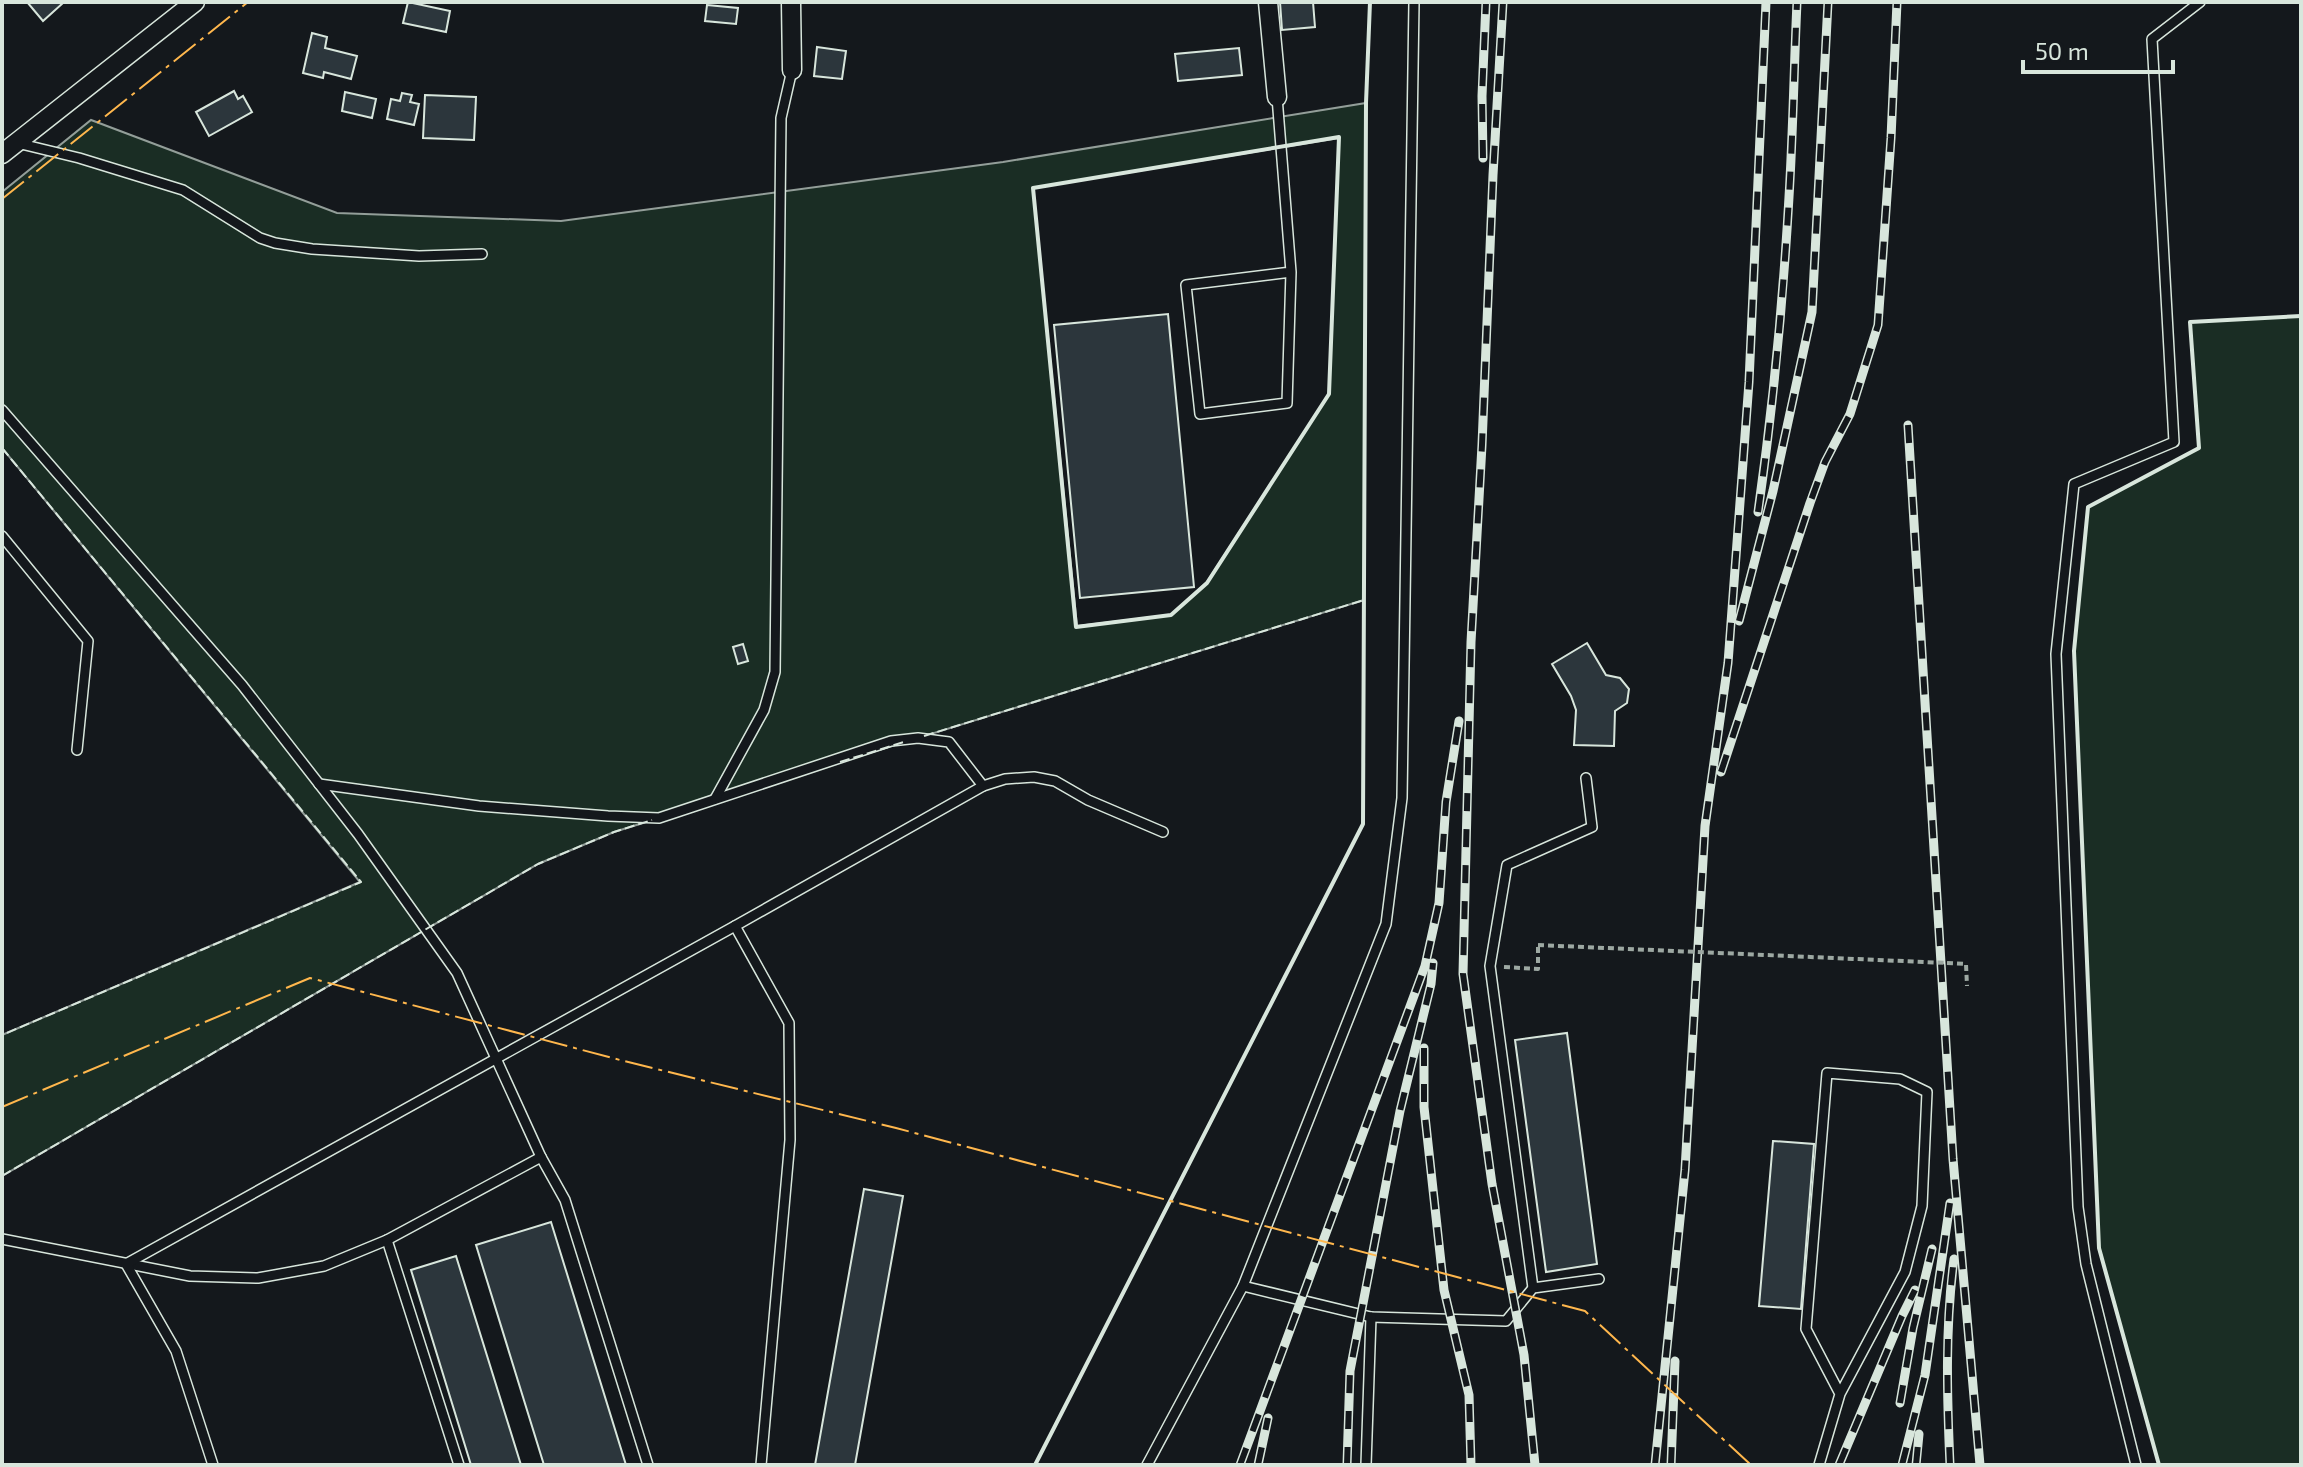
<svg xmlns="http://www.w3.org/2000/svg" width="2303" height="1467" font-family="'Exo 2',sans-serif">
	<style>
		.green { fill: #1a2d24; stroke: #939e99; stroke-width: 2; fill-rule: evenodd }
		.building { fill: #2c363c; stroke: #d8e6dc; stroke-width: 2 }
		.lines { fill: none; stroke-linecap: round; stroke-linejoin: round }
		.service-casing { stroke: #d8e6dc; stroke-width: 12 }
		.minor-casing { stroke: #d8e6dc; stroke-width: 21 }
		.path { stroke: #9da8a2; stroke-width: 4; stroke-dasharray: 6 4; stroke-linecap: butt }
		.service { stroke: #14181c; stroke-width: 9 }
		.minor { stroke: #14181c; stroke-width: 18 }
		.rail-casing { stroke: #d8e6dc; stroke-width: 9 }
		.rail { stroke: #14181c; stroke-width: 6; stroke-dasharray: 18; stroke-linecap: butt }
		.path-bridge { stroke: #9da8a2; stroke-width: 4; stroke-dasharray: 6 4; stroke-linecap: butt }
		.fence { stroke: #d8e6dc; stroke-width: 2; stroke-dasharray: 10 4; stroke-linecap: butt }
		.wall { stroke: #d8e6dc; stroke-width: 4 }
		.power { stroke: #ffb74d; stroke-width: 2; stroke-dasharray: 28 6 4 6; stroke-linecap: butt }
	</style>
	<rect width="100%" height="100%" fill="#14181c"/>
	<g class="green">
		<path d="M1366 103 1364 600 614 832 538 864 2 1176V1035L360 882 2 448V192L91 120 337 213 561 221 1003 162ZM1339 138 1329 394 1207 582 1171 615 1077 626 1033 188Z"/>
		<polygon points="2301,316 2301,1465 2159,1465 2099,1248 2074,651 2088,507 2199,448 2190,322"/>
	</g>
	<g class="building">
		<polygon points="27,2 62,2 63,3 43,21"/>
		<polygon points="408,2 450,11 446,32 403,23"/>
		<polygon points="1280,2 1313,2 1315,27 1282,30"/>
		<polygon points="707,5 738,8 736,24 705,21"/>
		<polygon points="312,33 327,37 325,48 357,56 351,79 324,72 323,78 303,73"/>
		<polygon points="817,47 846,51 842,79 814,76"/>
		<polygon points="1239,48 1242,75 1178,81 1175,54"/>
		<polygon points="234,91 238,99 243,96 252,112 209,136 196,112"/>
		<polygon points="345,92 376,99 372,118 342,111"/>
		<polygon points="402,93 412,95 410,102 419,104 414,125 387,119 391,99 400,101"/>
		<polygon points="425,95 476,97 474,140 423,138"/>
		<polygon points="1168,314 1194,587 1080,598 1054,325"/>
		<polygon points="1587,643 1606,675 1620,678 1629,689 1627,703 1615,711 1614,746 1574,745 1576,710 1571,696 1552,664"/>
		<polygon points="743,644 748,661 738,664 733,647"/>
		<polygon points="1567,1033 1597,1264 1546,1272 1515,1040"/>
		<polygon points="1773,1141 1814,1144 1801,1309 1759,1306"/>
		<polygon points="864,1189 903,1196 855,1465 815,1465"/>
		<polygon points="551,1222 626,1465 544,1465 476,1245"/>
		<polygon points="456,1256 521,1465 471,1465 411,1270"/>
	</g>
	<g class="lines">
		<defs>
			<g id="service">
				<polyline points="1277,97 1291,272 1287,403 1200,414 1186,285 1291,272"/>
				<polyline points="17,143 79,158 183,190 260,238 275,243 312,249 419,256 482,254"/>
				<polyline points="2,410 242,685 358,834 457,973 541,1157 565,1200 648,1465"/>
				<polyline points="2,536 88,641 77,750"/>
				<polyline points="319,784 479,806 608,816 659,818 891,741 918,738 949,742 983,786"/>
				<polyline points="715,799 764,710 775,672 781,118 792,70"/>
				<polyline points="735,926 789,1023 790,1140 761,1465"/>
				<polyline points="2,1239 190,1276 258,1278 324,1266 387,1240 541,1157"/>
				<polyline points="387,1240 459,1465"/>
				<polyline points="1243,1286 1371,1317 1506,1321 1533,1288 1599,1279"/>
				<polyline points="1533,1288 1490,966 1507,865 1592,827 1586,778"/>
				<polyline points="213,1465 176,1351 126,1264 735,926 983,786 1005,779 1034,777 1055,781 1088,800 1163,832"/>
				<polyline points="1147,1465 1243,1286 1386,924 1402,798 1414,2"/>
				<polyline points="1366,1465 1371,1317"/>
				<polyline points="1819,1465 1840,1394 1905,1272 1922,1206 1927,1092 1900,1079 1827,1073 1806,1329 1840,1394"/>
				<polyline points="2136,1465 2086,1264 2078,1207 2056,654 2074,484 2174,442 2152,39 2200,2"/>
			</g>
			<g id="minor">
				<polyline points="791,2 792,70"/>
				<polyline points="1268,2 1277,97"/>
				<polyline points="2,154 195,2"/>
			</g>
		</defs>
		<use href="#service" class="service-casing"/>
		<use href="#minor" class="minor-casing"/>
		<g class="path">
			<polyline points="1947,963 1966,964 1967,986"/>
			<polyline points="1504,967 1538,969 1538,945"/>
		</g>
		<use href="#service" class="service"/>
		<use href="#minor" class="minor"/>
		<defs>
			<g id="rail">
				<polyline points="1503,2 1493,175 1482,445 1471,642 1463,974 1492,1184 1524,1355 1535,1465"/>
				<polyline points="1483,158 1482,96 1486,2"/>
				<polyline points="1908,425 1953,1159 1980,1465"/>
				<path d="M1758 512C1773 407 1783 302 1789 197 1793 132 1794 67 1797 2"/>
				<polyline points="1739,621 1773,491 1812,312 1828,2"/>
				<polyline points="1721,772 1810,503 1825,462 1850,414 1878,325 1891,138 1897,2"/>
				<polyline points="1424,1048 1424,1107 1444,1290 1469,1395 1471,1465"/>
				<polyline points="1900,1403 1913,1328 1932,1249"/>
				<polyline points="1240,1465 1425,966 1439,903 1446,802 1459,721"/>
				<polyline points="1258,1465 1268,1418"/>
				<polyline points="1347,1465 1350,1371 1400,1111 1431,984 1433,963"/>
				<polyline points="1655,1465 1685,1170 1705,826 1728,663 1749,382 1766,2"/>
				<polyline points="1671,1465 1675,1361"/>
				<polyline points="1839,1465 1902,1316 1915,1290"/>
				<polyline points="1902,1465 1925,1375 1950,1203"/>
				<polyline points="1916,1465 1919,1434"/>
				<path d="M1950 1465C1947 1397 1945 1327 1954 1259"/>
			</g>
		</defs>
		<use href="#rail" class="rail-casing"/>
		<use href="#rail" class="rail"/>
		<polyline class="path-bridge" points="1538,945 1947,963"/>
		<g class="fence">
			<polyline points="2,448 361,882 2,1035"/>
			<polyline points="924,736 1364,600 1363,824 1035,1465"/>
			<polyline points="840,762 904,742"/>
			<polyline points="2,1176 538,864 614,832 652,820"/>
		</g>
		<g class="wall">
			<polygon points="1339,137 1329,394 1207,583 1171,615 1076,627 1033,188"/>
			<polyline points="1035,1465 1363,824 1366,103 1370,2"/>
			<polyline points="2159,1465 2099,1248 2074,651 2088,507 2199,448 2190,322 2301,316"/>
		</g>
		<g class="power">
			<polyline points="2,199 248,2"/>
			<polyline points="2,1107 310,978 620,1060 896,1128 1585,1311 1751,1465"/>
		</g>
	</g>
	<rect width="2303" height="1467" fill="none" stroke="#d8e6dc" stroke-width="8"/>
	<path d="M2023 60v12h150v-12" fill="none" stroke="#d8e6dc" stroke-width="4"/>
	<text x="2035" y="60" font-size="24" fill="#d8e6dc" stroke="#14181c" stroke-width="6" paint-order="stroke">50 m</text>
</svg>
